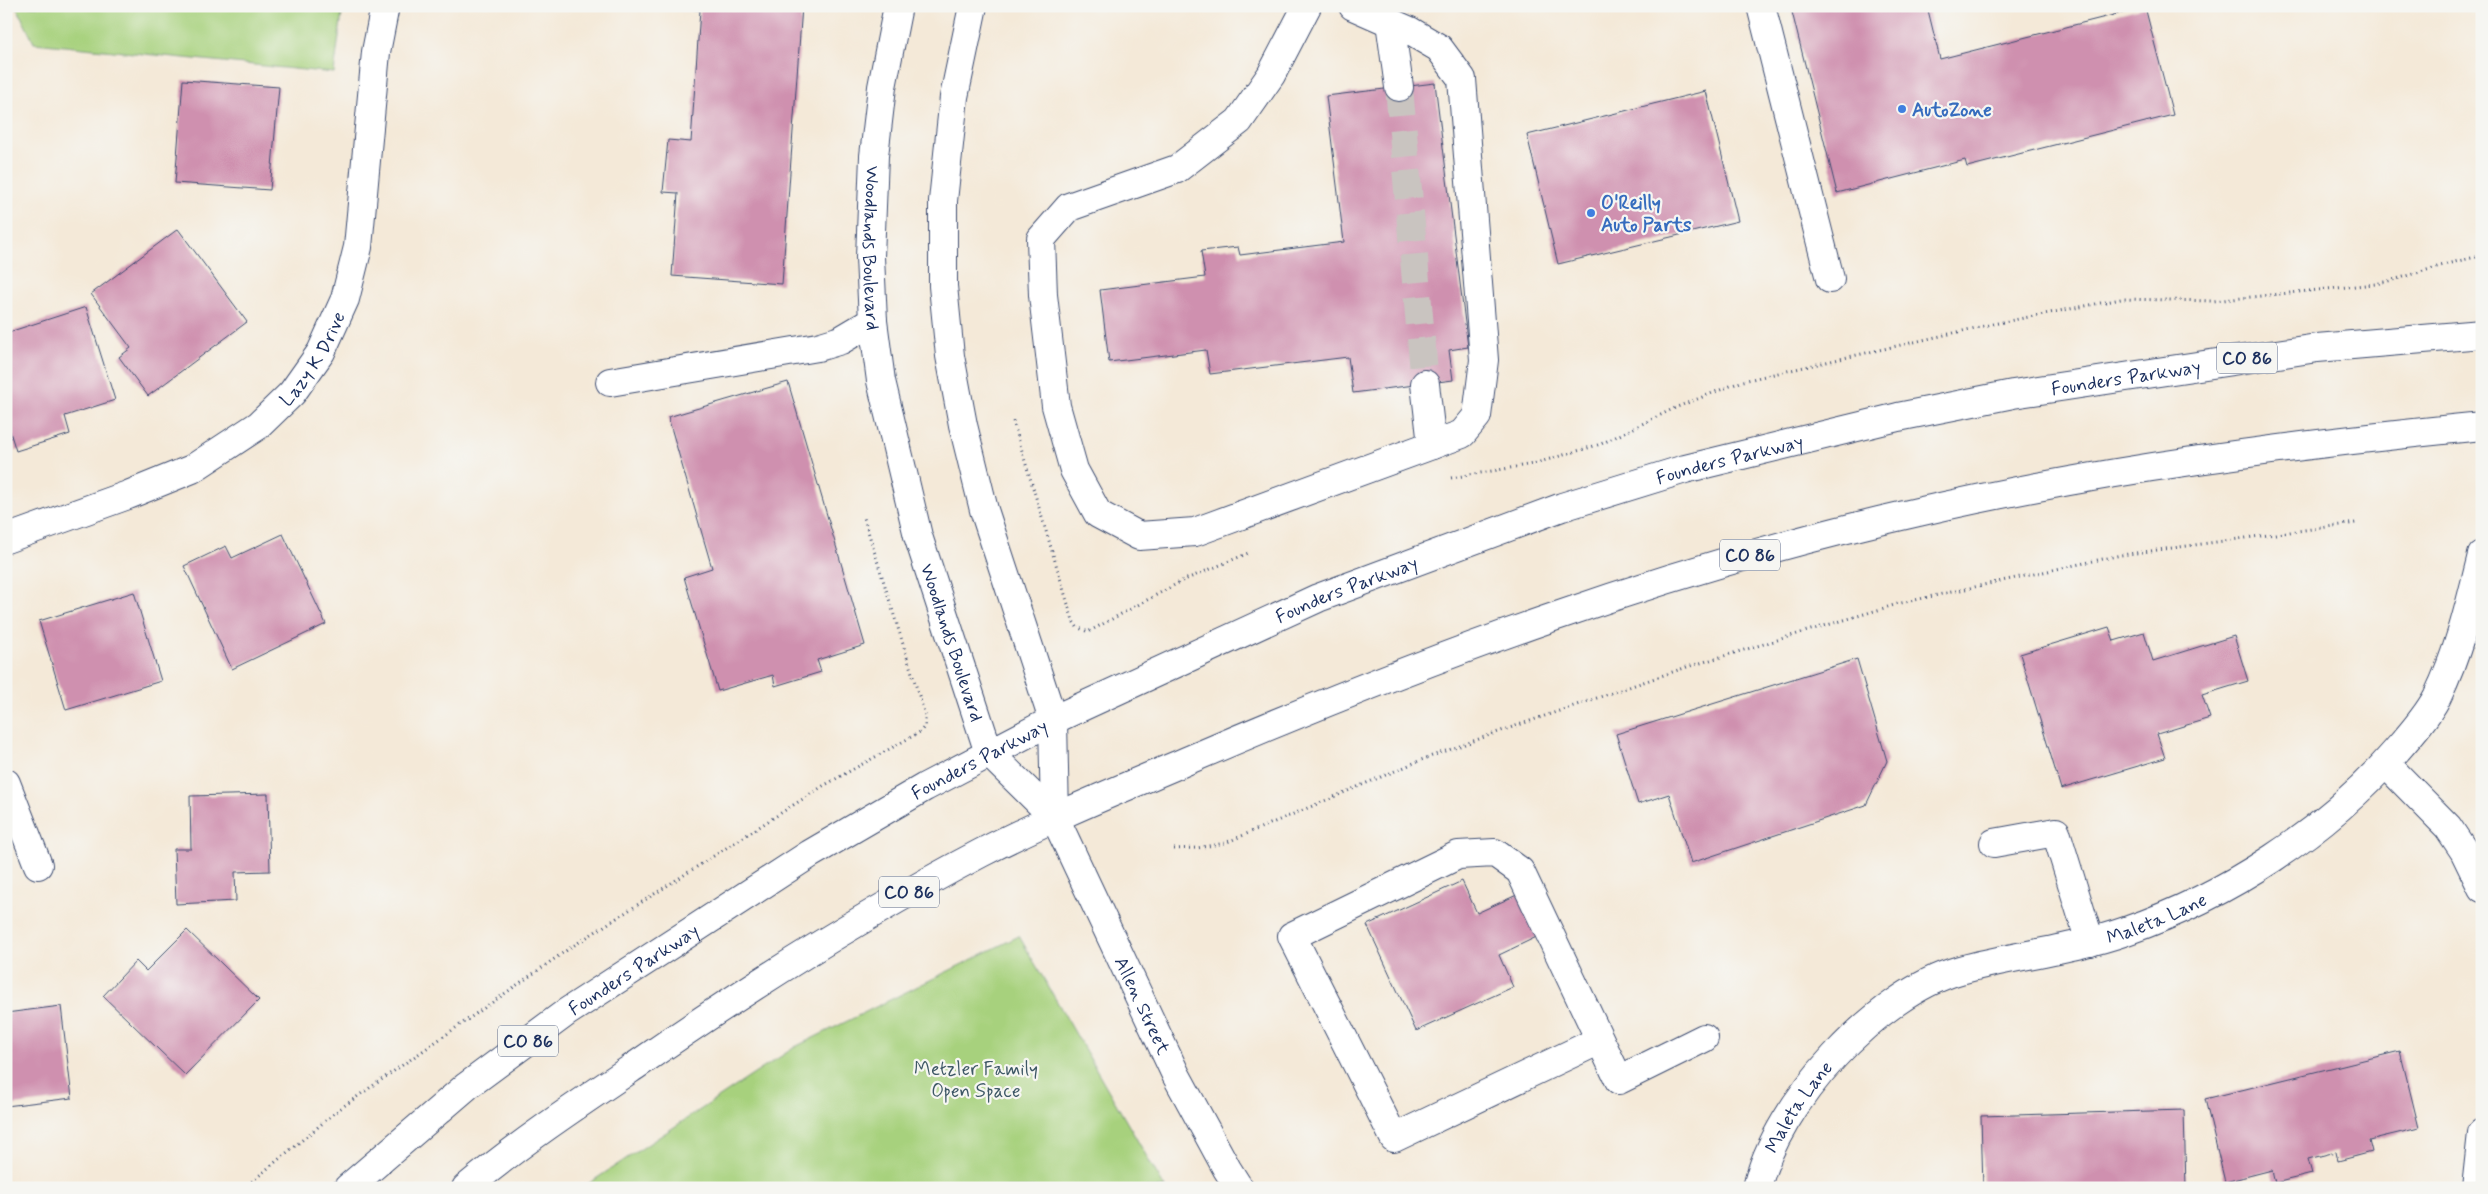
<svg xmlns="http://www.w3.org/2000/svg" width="2488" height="1194" viewBox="0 0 2488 1194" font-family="Mynerve,sans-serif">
  <rect width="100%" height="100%" fill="#f6f6f2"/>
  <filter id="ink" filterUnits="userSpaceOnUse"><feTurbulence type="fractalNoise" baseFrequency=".02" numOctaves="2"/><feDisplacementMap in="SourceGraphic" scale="10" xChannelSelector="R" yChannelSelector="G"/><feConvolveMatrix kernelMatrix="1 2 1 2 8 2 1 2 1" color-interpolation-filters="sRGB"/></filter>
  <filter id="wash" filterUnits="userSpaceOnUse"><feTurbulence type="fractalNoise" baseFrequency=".0096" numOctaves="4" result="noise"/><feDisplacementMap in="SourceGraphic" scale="20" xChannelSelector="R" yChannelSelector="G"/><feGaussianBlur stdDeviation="1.12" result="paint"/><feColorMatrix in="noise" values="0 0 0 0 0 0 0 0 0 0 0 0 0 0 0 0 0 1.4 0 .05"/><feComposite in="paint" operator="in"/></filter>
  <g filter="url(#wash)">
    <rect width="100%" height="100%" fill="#f4e9d8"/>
    <path fill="#a7d17d" stroke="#61806e" d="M16,6H343L334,73L34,43Z
      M1019,936L1165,1188H582L795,1047Z"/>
    <g id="blocks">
      <path fill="#cf90af" d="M686,6H802L782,284L672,276L678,193L663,192L668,140L691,142L700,10L686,9Z
        M1815,6H1927L1940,59L2145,7L2173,115L1967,167L1965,160L1837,193L1792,12Z
        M183,80L279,87L270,190L175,183Z
        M1435,83L1468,347L1449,350L1453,380L1353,393L1348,357L1210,374L1206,350L1109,362L1100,290L1205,277L1201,251L1238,247L1240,255L1344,242L1326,96Z
        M1706,91L1738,221L1558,264L1527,135Z
        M178,229L247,322L148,396L119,357L131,348L91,294Z
        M86,307L115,400L65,416L70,434L16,451L6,419V333Z
        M788,382L865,645L817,660L821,672L775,686L773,675L718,691L684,577L712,568L668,417Z
        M283,534L326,624L232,669L184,566L226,546L232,558Z
        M134,592L161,681L66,710L39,621Z
        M2109,627L2114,641L2144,632L2153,661L2234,636L2248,681L2202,695L2210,718L2157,734L2165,758L2061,789L2020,654Z
        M1857,659L1887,761L1866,805L1691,863L1669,794L1638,804L1616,734Z
        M268,794L270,871L235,872L236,901L176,904L174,849H191L190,796Z
        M1462,881L1477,913L1530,889L1549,931L1499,955L1513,987L1416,1031L1367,925Z
        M187,930L259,1000L185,1075L103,996L136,961L146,971Z
        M61,1006L72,1098L6,1106V1013Z
        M2400,1051L2419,1128L2369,1140L2372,1152L2338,1161L2336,1152L2308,1159L2312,1174L2275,1183L2272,1170L2225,1182L2205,1099Z
        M2184,1110L2186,1188H1983L1981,1116Z"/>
    </g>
  </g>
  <g filter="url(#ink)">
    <use href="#blocks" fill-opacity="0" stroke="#3c4b70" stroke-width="1"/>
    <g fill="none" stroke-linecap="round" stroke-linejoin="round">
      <path stroke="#c9c4c0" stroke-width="28" stroke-dasharray="28 14" stroke-linecap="butt" d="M1399,87L1425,384"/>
      <defs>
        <g id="minor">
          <path id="s1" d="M898,6L882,87L874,156L870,257L873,321L881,381L918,536L989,753L1055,818L1176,1075L1227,1169L1239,1188"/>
          <path d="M973,6L954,97L943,201V286L950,356L963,425L984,510L1053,720L1055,818"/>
          <path d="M1307,6L1271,75L1239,121L1177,169L1069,207L1041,239L1043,295L1056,406L1074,470L1098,514L1139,536L1195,532L1462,434L1477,416L1484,360L1462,79L1439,48L1410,31L1353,6"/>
          <path d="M1761,6L1830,279"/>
          <path d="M1390,22L1399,87"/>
          <path d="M610,382L818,347L841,340L873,321"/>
          <path d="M1425,384L1432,445"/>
          <path id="s2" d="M6,539L128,495L192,469L259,425L292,393L321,352L345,299L358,247L376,52L385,6"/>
          <path d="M2386,764L2448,827L2464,851L2482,888"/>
          <path d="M6,783L38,865"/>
          <path d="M1994,843L2056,832L2090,942"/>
          <path d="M1600,1040L1394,1138L1292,936L1458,855L1495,853L1520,871L1619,1080L1704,1038"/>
          <path id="s3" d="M1757,1188C1776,1104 1877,993 1960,970C2015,955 2072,950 2126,931C2227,896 2326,832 2397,750C2411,734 2427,716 2437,697C2459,652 2470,604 2482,555"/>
          <path d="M2476,1188L2482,1133"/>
        </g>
        <g id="highway">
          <path id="s4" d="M348,1188L467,1086L567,1012L810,854L925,787L1053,720L1318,598L1562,507L1685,469L1898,417L2013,394L2317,348L2482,334"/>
          <path d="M466,1188C520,1143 577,1105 635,1066C746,989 861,916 981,853C1049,818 1121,789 1191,759C1426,658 1668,568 1918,512C2104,469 2292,445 2482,426"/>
        </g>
      </defs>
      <use href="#minor" stroke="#3c4b70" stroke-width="30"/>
      <use href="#highway" stroke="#3c4b70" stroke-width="30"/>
      <path stroke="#3c4b70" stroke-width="3" stroke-dasharray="1 4" stroke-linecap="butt" d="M1013,421L1073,621L1077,627L1088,632L1182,581L1251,552
        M1451,478L1533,464L1601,444L1677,407L1743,381L1993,324L2121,299L2213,301L2375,284C2411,277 2445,262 2482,256
        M1174,849L1197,848L1225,843L1421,760L1501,731L1687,667L1901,603L2121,555L2356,523
        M244,1188L341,1108L570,948L823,786L920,732L925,726V715L863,515"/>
      <use href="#minor" stroke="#fff" stroke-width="28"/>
      <use href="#highway" stroke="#fff" stroke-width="28"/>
    </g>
  </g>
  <g fill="#3f7fe0" stroke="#f6f6f2" stroke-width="2">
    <circle cx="1902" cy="109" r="5"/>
    <circle cx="1591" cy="213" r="5"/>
  </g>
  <g text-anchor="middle" stroke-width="4.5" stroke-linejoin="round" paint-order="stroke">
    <g fill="#f6f6f2" stroke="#5d6b8a" stroke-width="1">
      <rect x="2217" y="342.5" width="60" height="31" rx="4"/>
      <rect x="1720" y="539.5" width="60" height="31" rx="4"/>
      <rect x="879" y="876.5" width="60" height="31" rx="4"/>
      <rect x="498" y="1025.5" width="60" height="31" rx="4"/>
    </g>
    <g font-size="18" font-weight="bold" fill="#1b2f5e">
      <text x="2247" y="364">CO 86</text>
      <text x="1750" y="561">CO 86</text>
      <text x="909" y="898">CO 86</text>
      <text x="528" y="1047">CO 86</text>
    </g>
    <g font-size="19" font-weight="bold" fill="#366cbe" stroke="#f6f6f2" text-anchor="start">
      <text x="1912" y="116">AutoZone</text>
      <text x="1601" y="209">O'Reilly<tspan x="1601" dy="22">Auto Parts</tspan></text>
    </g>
    <g font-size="19" fill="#1b2f5e" stroke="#f6f6f2">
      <text dy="7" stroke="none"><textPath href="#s1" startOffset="244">Woodlands Boulevard</textPath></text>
      <text dy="7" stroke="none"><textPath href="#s2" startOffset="365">Lazy K Drive</textPath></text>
      <text dy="7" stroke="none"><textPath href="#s4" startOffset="1980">Founders Parkway</textPath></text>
      <text dy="7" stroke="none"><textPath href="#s4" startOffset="1575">Founders Parkway</textPath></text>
      <text dy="7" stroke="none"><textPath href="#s4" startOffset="1170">Founders Parkway</textPath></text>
      <text dy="7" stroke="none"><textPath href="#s1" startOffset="649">Woodlands Boulevard</textPath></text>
      <text dy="7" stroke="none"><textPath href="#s4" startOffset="765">Founders Parkway</textPath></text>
      <text dy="7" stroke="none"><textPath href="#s3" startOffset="512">Maleta Lane</textPath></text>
      <text dy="7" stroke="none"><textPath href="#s4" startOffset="360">Founders Parkway</textPath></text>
      <text dy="7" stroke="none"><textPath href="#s1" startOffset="1065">Allen Street</textPath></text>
      <text dy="7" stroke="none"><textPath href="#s3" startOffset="92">Maleta Lane</textPath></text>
    </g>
    <g font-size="19" fill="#3e5866" stroke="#f6f6f2">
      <text x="976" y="1075">Metzler Family<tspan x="976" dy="22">Open Space</tspan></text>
    </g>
  </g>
  <rect width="2488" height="1194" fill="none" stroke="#f6f6f2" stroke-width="25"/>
</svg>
